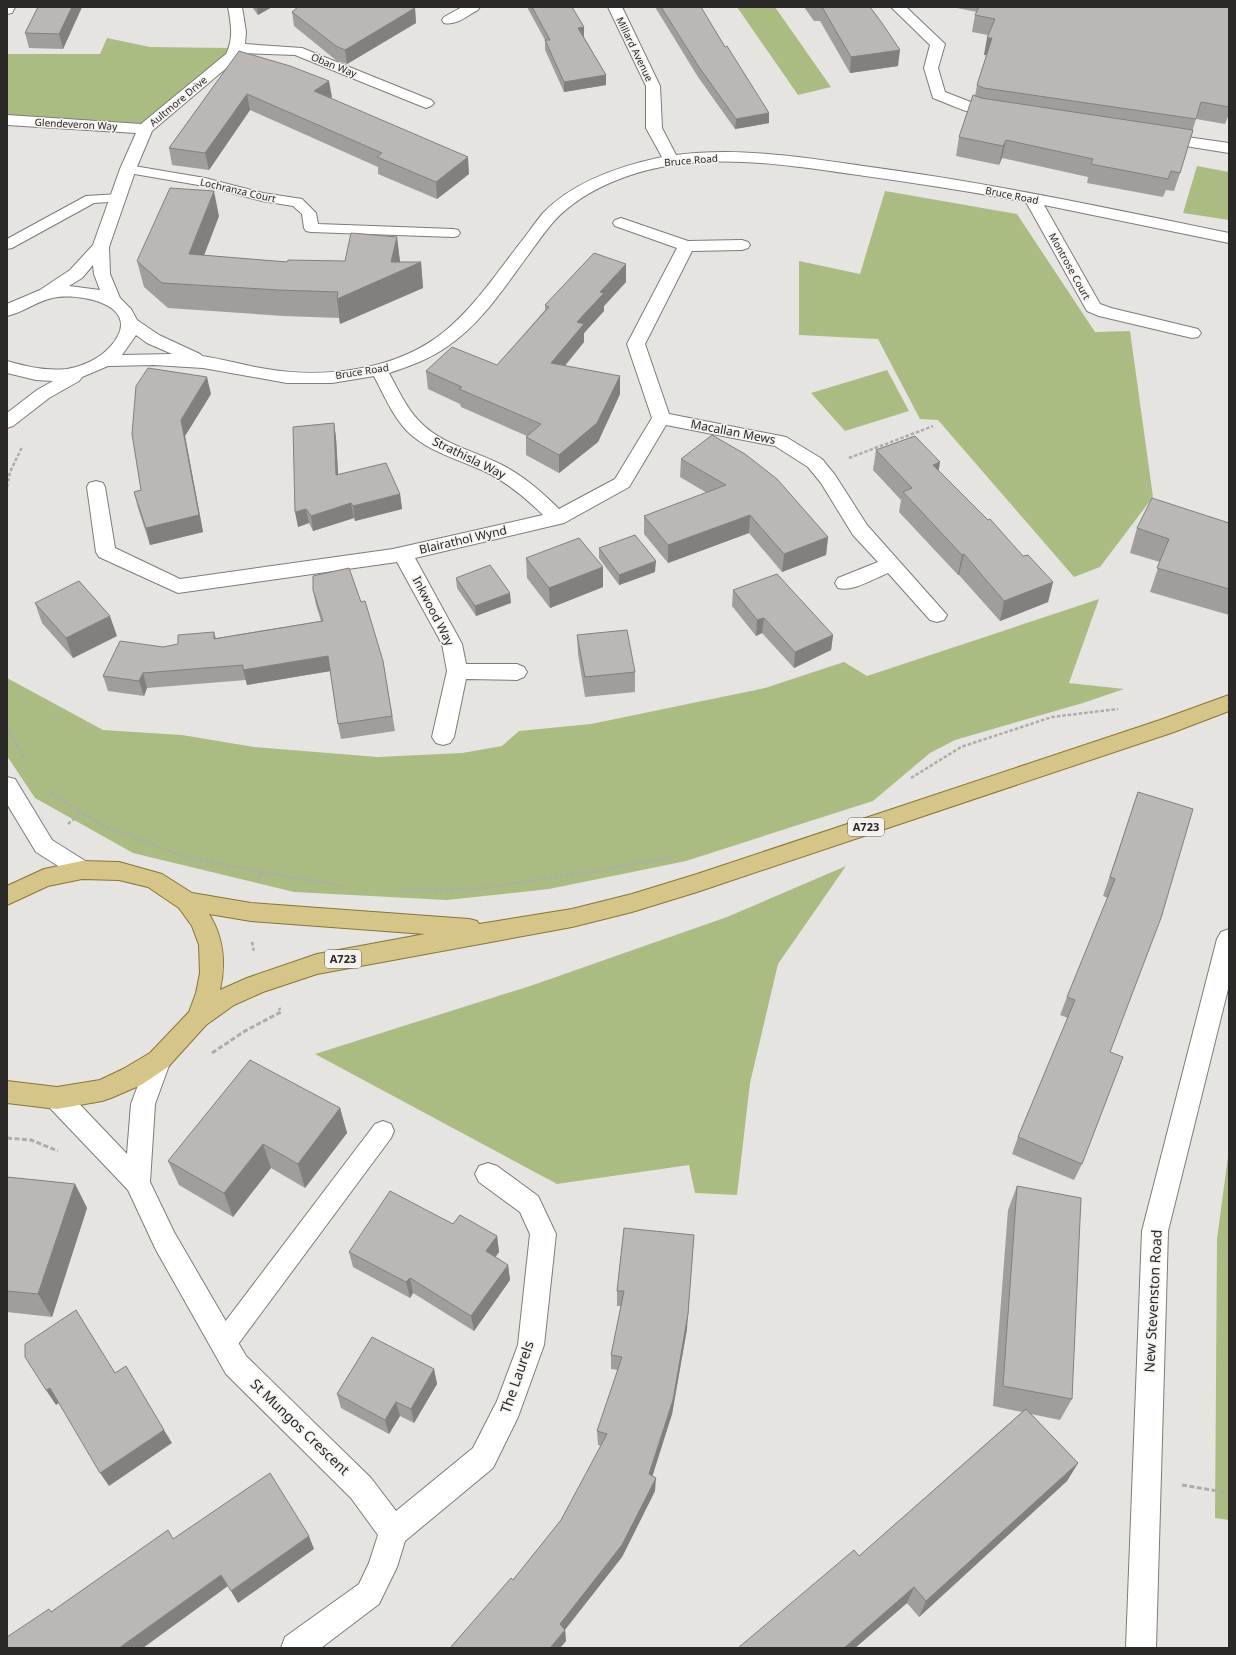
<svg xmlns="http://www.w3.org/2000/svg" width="1236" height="1655" viewBox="0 0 1236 1655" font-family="'Noto Sans',sans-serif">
  <rect width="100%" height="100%" fill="#e6e4e1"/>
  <path fill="#abbc83" d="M737,7H775L831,87L798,95Z
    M107,38L150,47L230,48L227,55L144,126L7,118V54H100Z
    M1197,166L1229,172V220L1183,213Z
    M885,191L1017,214L1095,332L1130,331L1153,497L1100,567L1074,577L938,420L920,419L878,339L799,335V261L860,274Z
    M887,370L909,411L845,431L811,393Z
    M1099,599L1069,683L1124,689L1083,703L955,740L930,753L873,801L686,861L549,889L447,900L294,892L133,853L35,798L7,756V678L103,730L182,735L254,747L378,757L462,753L502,746L519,731L591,724L765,688L844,662L867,676Z
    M846,866L778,964L750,1083L737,1195L695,1193L689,1165L557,1184L315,1054L533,985L727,917Z
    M1229,1149V1520L1215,1518L1217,1239Z"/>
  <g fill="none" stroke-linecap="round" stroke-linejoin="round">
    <defs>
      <path id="service" d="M128,165L205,178L263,193L302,199L316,213L318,224L453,229L458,230L460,233L458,236L453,237L311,232L306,231L304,228L302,214L293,206L262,201L204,186L123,172L121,169L123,166Z
        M119,194L124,195L126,198L124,201L94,203L12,248L7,249V239L86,196Z
        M383,1121L391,1124L394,1131L391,1138L233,1351L224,1355L215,1351L212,1343L215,1335L375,1124Z"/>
      <path id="minor" d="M7,7H15L12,13L7,14Z
        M228,7H242L246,32L245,44L302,48L431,100L434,103L431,106L426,108L421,106L295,55L241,53L237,59L152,131L136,169L109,247L110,274L120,298L131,309L137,320L159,335L200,354L202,356C224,359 245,366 267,369C296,374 328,374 357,369C442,354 469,310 517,247C526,236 534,224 543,213C574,181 620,166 662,157L646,128V86L608,7H622L660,86L662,128L676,155C739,147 801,157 863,166C986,182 1107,208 1229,233V243L1044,205L1100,304L1111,308L1198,329L1201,333L1198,337L1192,338L1099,316L1087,311L1026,202C968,191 909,182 851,174C771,163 689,149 612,182C591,191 571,203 555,220C546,230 537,243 529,254C505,286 482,323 448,346C430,359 410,366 389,373C398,389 406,408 420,422C442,445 476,451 504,466C525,477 542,492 559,509L615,479L652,418L627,344L677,248L615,226L613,223L615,220L621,218L688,241L742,240L748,242L750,245L748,248L742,250L692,251L645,344L669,414L786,437L822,459L835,475L867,525L947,615L944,620L937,622L930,620L888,573C873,579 853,592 838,588L835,583L838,578L878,562L853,535L821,483L808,467L775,446L666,425L629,487L564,523L415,558L462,644L466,664H517L524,667L527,672L524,677L517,680L466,679L454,737L450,743L443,745L436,743L432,737L447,671L442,644L397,562L178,593L99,557L96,552L87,487L89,483L96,481L103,483L105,487L115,548L180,579L393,549L543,515C527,499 510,485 490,474C462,460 429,453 407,431C392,415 384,395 374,376L332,383H287L203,368L154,365L108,366L82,377L79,381L49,398L13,426L7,428V413L37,390L53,381L36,380L7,373V361C28,367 45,371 67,369C83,366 99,359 110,347C145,308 88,294 58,297C39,299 25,312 7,316V304L40,290L70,270L93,245L120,169L136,133L7,125V115L141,124L226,54C234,38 231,24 228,7ZM93,265L94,274L100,290L69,286L82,278ZM136,335L147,343L172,354L122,355Z
        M462,7H480L478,10C468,15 456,26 444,23L442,20L444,17Z
        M891,7H906L945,44L938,68L945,92L981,106L1003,110L1006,113L1003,116C983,121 952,105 933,98L924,68L930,45Z
        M1159,133L1229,143V153L1154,141L1151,138L1154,135Z
        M7,777L15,779L52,840L90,864L93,870L90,876L82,879L74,876L36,852L7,804Z
        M1229,929V985L1168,1231L1156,1648H1126L1142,1231L1217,939L1221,932Z
        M159,1049L168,1053L171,1060L155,1104L150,1182L174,1232L246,1356L371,1478L396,1511L473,1448L497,1401L518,1345L530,1234L520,1212L479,1182L475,1174L479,1166L488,1163L497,1166L538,1196L556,1234L544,1345L518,1417L493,1468L405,1541L397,1567L379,1604L321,1648H281L285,1637L359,1584L369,1563L378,1535L351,1498L226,1374L156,1250L128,1190L48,1106L45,1098L48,1090L57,1087L66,1090L127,1154L131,1104L150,1053Z"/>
      <path id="primary" d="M1229,695V711L1174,732L697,892L632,912L572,927L317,974L263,992L234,1005L206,1025L168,1067L141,1085L111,1098L102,1101L57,1109L7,1103V1081L57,1087L100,1080L123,1069L150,1053L189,1012L196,993L200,973L199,945L192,926L179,908L148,887L119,880L82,879L48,886L7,905V886L44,869L82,861L119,862L162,874L192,893L251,903L469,919L477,921L479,924L572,909L632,894L697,874L1160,720ZM209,914L251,921L425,934L317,954L247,978L220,990C226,963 224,938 209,914Z"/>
    </defs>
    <use href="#service" stroke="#7e7c7a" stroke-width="2"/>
    <use href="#minor" stroke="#7e7c7a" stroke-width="2"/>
    <use href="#primary" stroke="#887534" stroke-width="2"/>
    <path stroke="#adaca9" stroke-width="2.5" stroke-dasharray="3.5 2" stroke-linecap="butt" d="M849,458L933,426
      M7,487L10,472L22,447
      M7,725L24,759
      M911,778L961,747L1052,717L1118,709
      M50,793L105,827L137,839L191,858L261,872
      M68,824L81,813
      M258,882L261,872L344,886
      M401,890L478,889L601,870L672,857
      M252,942L254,952"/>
    <path stroke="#adaca9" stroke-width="3" stroke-dasharray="5 2.5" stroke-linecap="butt" d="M212,1053L245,1031L281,1012L279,1008
      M7,1138L31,1140L58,1151
      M1182,1485L1229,1493"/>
    <use href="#service" fill="#fff" fill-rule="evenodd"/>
    <use href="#minor" fill="#fff" fill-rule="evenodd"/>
    <use href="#primary" fill="#d6c589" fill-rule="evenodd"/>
  </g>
  <path fill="#a09d9c" d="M38,7H82L63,49L29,48L25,33Z
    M252,7H272L258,15Z
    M527,7H572L584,37L606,75V85L564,92L545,50V40Z
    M655,7H701L725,47L769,123L735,129L698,77Z
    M804,7H870L898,66L850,73L820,21H814Z
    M952,7H1229V113L1225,124L1196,119L1174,191L1166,190L1163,197L1087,183L1088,177L1002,158L999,165L956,156L959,137L975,96L977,85L987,55H984L988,35L972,32L975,15L977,12Z
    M415,8L416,23L347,64L337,61L294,26L292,12Z
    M239,51L332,97L330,98L469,174L437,199L378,174V167L250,110L209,170L172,165L169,148Z
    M219,216L204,255L287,262L345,261L397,237L400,262H421L423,288L340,324L339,318L284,316L168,308L144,287L137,261Z
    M626,282L604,306V311L584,333V342L565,366L620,394L598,442L559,473L526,455V437L527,436L461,407L460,404L428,389L426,371L497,365L545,310V305Z
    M211,394L185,436L203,532L150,545L138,508L134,492L141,490Z
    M334,423L336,438L338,475L400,494L402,509L355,521L354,518L313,531L309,523L298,527Z
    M876,450L939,471L1023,556L1053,582L1048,602L1000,621L959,575H958L899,512L901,500L873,470Z
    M681,459L828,537L826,555L782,572L749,533L668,563L644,534V516L707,493L680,477Z
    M1229,523V615L1150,592L1160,562L1130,553L1137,528Z
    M599,548L655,572L619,585L599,558Z
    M526,558L603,567V587L550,608L527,578Z
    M456,578L511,603L476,616L457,588Z
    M313,590L383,661L395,731L341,739L338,724L330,671L247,685L246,680L147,688L144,696L108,691L103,676L163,647L178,644L214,632L216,638L321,621L316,605Z
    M733,590L833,635L831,650L794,668L762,633L756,636L732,606Z
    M35,603L117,636L73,658L42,623Z
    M577,635L635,672V692L585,697L578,654Z
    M1138,792L1110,1052L1082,1164L1074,1180L1012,1154L1018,1137L1068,1018L1060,1015L1067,997L1108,898L1103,896Z
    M340,1108L347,1133L305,1188L271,1168L233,1217L179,1185L168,1161Z
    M7,1177L75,1184L87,1208L52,1317L7,1312Z
    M1017,1186L1072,1399L1060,1420L1031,1414L1078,1463L1067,1481L919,1617L907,1603L855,1648H738L859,1556L1022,1412L993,1406L1008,1210Z
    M453,1224L497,1236L499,1252L495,1257L508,1265L510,1280L474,1331L413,1293L410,1298L353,1267L349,1252Z
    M624,1228L687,1329L672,1414L652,1476L655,1491L622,1557L565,1629L566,1641L560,1648H450L513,1580L561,1520L601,1446L598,1445L597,1431L618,1370L611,1369V1355L621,1306H617V1291Z
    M434,1369L437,1384L414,1423L400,1416L389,1434L341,1408L337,1394Z"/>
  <path fill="#82807f" d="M72,7H82L63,49L59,34Z
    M257,7H272L258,15Z
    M415,8L416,23L347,64L345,50Z
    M584,27V37L578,28Z
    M987,38H992L989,55H984Z
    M900,50L898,66L850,73L851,57Z
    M606,75V85L564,92V82Z
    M329,81L332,97L317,108L314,91Z
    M247,94L250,110L209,170L205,153Z
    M1229,111V113L1225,124Z
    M769,113V123L735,129L736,119Z
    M1193,130L1187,148L1174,191L1180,173Z
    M1006,140L1002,158L999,165L1003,146Z
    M468,157L469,174L437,199L436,182Z
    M214,191L219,216L195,279L189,254Z
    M397,237L400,262H421L423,288L340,324L337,299L391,262Z
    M626,264V282L604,306V311L584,333V342L552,381L551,363L577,322L600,292Z
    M620,376V394L598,442L559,473V455Z
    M207,377L211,394L185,436L203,532L150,545L146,528L181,420Z
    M334,423L336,438L339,490L336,475Z
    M940,462L937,482L933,465Z
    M400,494L402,509L355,521L353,506Z
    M351,503L354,518L313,531L311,516Z
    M306,509L309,523L298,527L295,512Z
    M750,515L749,533L668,563V545Z
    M828,537L826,555L782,572L784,554Z
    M964,554L959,575H958L962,555Z
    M656,561L655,572L619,585V575Z
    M603,567V587L550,608L549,588Z
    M1053,582L1048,602L1000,621L1004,601Z
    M510,593L511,603L476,616L475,606Z
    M110,616L117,636L73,658L66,638Z
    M764,618L762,633L756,636L757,620Z
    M833,635L831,650L794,668L795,652Z
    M328,656L331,671L247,685L243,670Z
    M143,673L147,688L144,696L139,681Z
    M340,1108L347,1133L305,1188L298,1164Z
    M263,1144L271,1168L233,1217L224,1193Z
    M75,1184L87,1208L52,1317L38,1294Z
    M694,1235L687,1329L672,1414L649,1487V1474Z
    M497,1236L499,1252L488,1267L486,1251Z
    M508,1265L510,1280L474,1331L471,1316Z
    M410,1278L413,1293L410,1298L406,1282Z
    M434,1369L437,1384L414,1423L411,1409Z
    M50,1388L60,1402L56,1405L46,1390Z
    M396,1402L400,1416L389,1434L385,1420Z
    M164,1430L172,1443L109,1486L100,1473Z
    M1078,1463L1067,1481L919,1617L926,1601Z
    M656,1478L655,1491L622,1557L561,1635L560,1624Z
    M309,1536L314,1549L238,1603L231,1591Z
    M221,1575L228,1586L143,1648H119Z
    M914,1587L907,1603L855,1648H844Z
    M565,1630L566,1641L560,1648H550Z"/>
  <path fill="#bab7b5" stroke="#82807f" d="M38,7H72L59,34L25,33Z
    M298,7H413L415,8L345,50L336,46L292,12Z
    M532,7H572L584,27L578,28L606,75L564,82L545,40H550Z
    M661,7H701L725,47L727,46L769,113L736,119L699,67Z
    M822,7H870L882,23L900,50L851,57Z
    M979,7H1229V107L1201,102L1196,119L984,88L977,85L992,38H987L995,19L975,15Z
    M239,51L290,66L329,81L314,91L468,157L436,182L377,157L382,153L247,94L205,153L169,148Z
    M973,95L981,98L1193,130L1180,173L1171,171L1168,179L1091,164L1093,159L1006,140L1003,146L959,137Z
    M170,188L214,191L189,254L287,262L288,260L345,261L351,233L397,237L391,262H421L337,299L338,292L279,290L162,283L137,261Z
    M594,253L626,264L600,292L604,293L577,322L584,324L551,363L620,376L597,423L559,455L526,437L541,424L459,389L462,387L426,371L452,347L497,365L549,307L545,305Z
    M148,368L207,377L181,420L199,515L146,528L134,492L141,490L132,434L136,386Z
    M334,423L336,475L386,463L400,494L353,506L351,503L311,516L306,509L295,512L293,427Z
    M712,435L745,454L777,479L828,537L784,554L750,515L668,545L644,516L726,485L681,459Z
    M915,436L940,462L933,465L988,520L990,519L1023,556L1028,555L1053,582L1004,601L964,554L962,555L903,492L912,488L876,450Z
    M1152,498L1229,523V589L1157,568L1169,539L1137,528Z
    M635,535L656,561L619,575L599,548Z
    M579,538L603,567L549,588L526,558Z
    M490,565L510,593L475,606L456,578Z
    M349,568L361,602L365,601L383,661L392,716L338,724L328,656L243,670V665L143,673L139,681L103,676L120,641L163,647L178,644V635L214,632V639L323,621L313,590V576Z
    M777,574L833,635L795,652L764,618L757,620L733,590Z
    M79,581L110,616L66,638L35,603Z
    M627,630L635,672L585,677L577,635Z
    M1138,792L1193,809L1161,918L1110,1052L1123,1057L1082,1164L1018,1137L1075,1000L1067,997L1115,879L1110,877Z
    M250,1060L340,1108L298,1164L263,1144L224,1193L168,1161Z
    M7,1177L75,1184L38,1294L7,1291Z
    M1017,1186L1081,1198L1072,1399L1003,1386Z
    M390,1191L453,1224L460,1215L497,1236L486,1251L508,1265L471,1316L410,1278L406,1282L349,1252Z
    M624,1228L694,1235L688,1314L673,1400L649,1474L656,1478L622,1545L560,1624L565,1630L550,1648H450L511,1578L513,1580L561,1520L607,1434L597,1431L622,1357L611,1355L624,1291H617Z
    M76,1310L115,1373L126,1366L164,1430L100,1473L50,1388L46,1390L25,1357V1344Z
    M372,1337L434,1369L411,1409L396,1402L385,1420L337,1394Z
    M1026,1409L1078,1463L926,1601L914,1587L844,1648H738L854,1550L859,1556Z
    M270,1473L309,1536L231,1591L221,1575L119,1648H7V1637L49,1609L51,1612L168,1530L173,1539Z"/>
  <g text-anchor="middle" stroke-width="3" stroke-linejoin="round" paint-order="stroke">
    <g font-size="10" fill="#2a2928" stroke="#f4f1ee">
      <text transform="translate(635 49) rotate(64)" y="4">Millard Avenue</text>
      <text transform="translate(334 65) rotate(22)" y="4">Oban Way</text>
      <text transform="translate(178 101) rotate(-40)" y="4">Aultmore Drive</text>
      <text transform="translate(76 124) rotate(3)" y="4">Glendeveron Way</text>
      <text transform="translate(691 160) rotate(-5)" y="4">Bruce Road</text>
      <text transform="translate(238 190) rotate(13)" y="4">Lochranza Court</text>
      <text transform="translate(1012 195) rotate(11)" y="4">Bruce Road</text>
      <text transform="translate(1070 266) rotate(61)" y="4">Montrose Court</text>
      <text transform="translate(362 371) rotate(-9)" y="4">Bruce Road</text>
    </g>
    <g fill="#f4f1ee" stroke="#676563" stroke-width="1">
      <rect x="848" y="818" width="36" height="18" rx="3"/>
      <rect x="325" y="950" width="36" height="18" rx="3"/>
    </g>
    <g font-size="11" font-weight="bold" fill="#2a2928">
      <text x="866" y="831">A723</text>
      <text x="343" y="963">A723</text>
    </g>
    <g font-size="12" fill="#2a2928" stroke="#f4f1ee">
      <text transform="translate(733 432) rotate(11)" y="4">Macallan Mews</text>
      <text transform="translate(469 458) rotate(26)" y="4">Strathisla Way</text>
      <text transform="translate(463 540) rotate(-13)" y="4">Blairathol Wynd</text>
      <text transform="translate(433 611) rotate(63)" y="4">Inkwood Way</text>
    </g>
    <g font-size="14" fill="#2a2928" stroke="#f4f1ee">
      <text transform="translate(1153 1301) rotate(-87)" y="5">New Stevenston Road</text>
      <text transform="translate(517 1377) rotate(-71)" y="5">The Laurels</text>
      <text transform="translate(300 1427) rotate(44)" y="5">St Mungos Crescent</text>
    </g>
  </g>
  <rect width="1236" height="1655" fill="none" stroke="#2a2928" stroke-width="16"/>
</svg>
